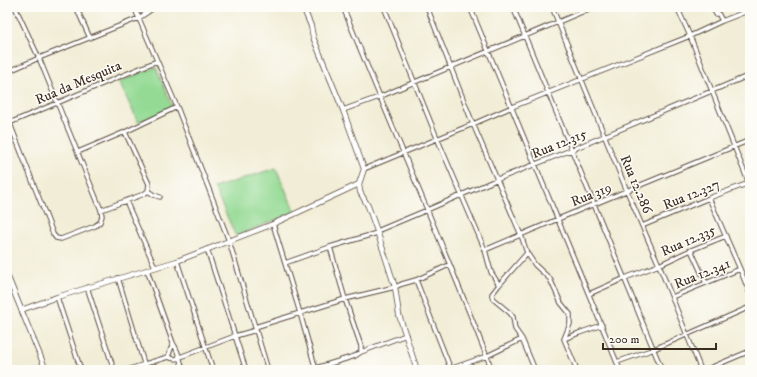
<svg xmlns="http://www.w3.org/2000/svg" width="757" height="377" viewBox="0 0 757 377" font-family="'IM FELL DW Pica',serif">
  <rect width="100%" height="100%" fill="#fdfcf7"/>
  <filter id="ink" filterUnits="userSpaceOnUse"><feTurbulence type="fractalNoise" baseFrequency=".025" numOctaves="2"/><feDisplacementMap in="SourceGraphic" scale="8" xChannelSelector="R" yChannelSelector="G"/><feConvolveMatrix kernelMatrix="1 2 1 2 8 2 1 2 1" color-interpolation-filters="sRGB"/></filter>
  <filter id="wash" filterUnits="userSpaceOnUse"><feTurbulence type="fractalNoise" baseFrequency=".012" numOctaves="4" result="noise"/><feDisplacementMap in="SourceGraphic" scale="16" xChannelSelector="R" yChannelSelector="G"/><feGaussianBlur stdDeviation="0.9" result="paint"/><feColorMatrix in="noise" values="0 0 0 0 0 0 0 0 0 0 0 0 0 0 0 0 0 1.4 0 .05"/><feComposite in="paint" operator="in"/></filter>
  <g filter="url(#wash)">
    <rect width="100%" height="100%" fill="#f1edd6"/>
    <path fill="#94da94" stroke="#688259" d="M156,67L173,108L138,122L119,82Z
      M276,168L295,212L236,236L214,188Z"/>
  </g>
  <g filter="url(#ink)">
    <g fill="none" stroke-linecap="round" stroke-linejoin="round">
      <defs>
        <path id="minor" d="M76,7L90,38
          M134,7L177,107L229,241L268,370
          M343,7C392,128 445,248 492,370
          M384,7L437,138L485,250L491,272L499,285L492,294V296L493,299L510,313L513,317L515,329L522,339L535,370
          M427,7L473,124L521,235L527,253L535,265L550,279L561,303L570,314V324L564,339L577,370
          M470,7L620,370
          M513,7L662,370
          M552,7L627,191L659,265L701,370
          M677,7L690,36L750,186
          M713,9L716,14L718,13L722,21
          M7,72L39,58L139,18L155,7
          M343,110L379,97L594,7
          M7,116L53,234L56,238L61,239L95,226L100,222L102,216L101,210L39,58L15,7
          M7,124L157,61
          M78,152L125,132L177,107
          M364,169L473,124L512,107L635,58L690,36L722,21L750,10
          M148,191L154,195L160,197
          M709,198L740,269L750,294
          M126,201L155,267
          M101,210L144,194L148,191L149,184L125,132
          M273,224L300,313L316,370
          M642,226L709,198L749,183
          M377,231L427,210L498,179L571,150L750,75
          M330,247L345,299L361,346V352
          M207,249L246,370
          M485,250L558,219L750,140
          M691,250L706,283
          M177,261L213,370
          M285,263L330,247L377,233
          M147,270L173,343C179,352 180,360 183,370
          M118,278L146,370
          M416,280L451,370
          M499,285L527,253
          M87,287L114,370
          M589,294L625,278L659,265L691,250L726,236
          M57,297L81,370
          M672,297L740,269
          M255,327L345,299L395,287L402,284L416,280L449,265
          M564,339L579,333L602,325
          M168,357C173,359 176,360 180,357L235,336L256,330
          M617,362L654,349L750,307
          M316,368L355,356L361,352L406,335
          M127,370L145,364L168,357L173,343
          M447,370L487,356L522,339
          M705,370L750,351"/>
        <path id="tertiary" d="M303,7L311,26L313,37L343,110L364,169L359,184L360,192L368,206L377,231L395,287L399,315L417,370
          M7,275L46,370
          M21,310L57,297L177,261L273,224L359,184"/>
      </defs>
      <use href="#minor" stroke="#56473a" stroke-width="5.5"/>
      <use href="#tertiary" stroke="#56473a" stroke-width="6"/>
      <use href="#minor" stroke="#fff" stroke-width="3.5"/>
      <use href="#tertiary" stroke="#fff" stroke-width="4.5"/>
    </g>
  </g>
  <g text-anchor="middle" stroke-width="3" stroke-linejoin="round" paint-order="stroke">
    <g font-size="14" fill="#3b2a1e" stroke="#fdfcf7">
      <text transform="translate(78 82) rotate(-23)" y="5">Rua da Mesquita</text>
      <text transform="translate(559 143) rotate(-22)" y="5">Rua 12.315</text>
      <text transform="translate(637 184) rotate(67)" y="5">Rua 12.286</text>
      <text transform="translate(591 194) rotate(-22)" y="5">Rua 319</text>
      <text transform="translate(691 194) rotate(-22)" y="5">Rua 12.327</text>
      <text transform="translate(688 240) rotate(-24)" y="5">Rua 12.335</text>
      <text transform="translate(702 273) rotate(-22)" y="5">Rua 12.341</text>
    </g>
  </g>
  <rect width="757" height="377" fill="none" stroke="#fdfcf7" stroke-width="24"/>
  <path d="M603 343v6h113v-6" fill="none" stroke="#3b2a1e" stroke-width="2"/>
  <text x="609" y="343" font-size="12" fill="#3b2a1e" stroke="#fdfcf7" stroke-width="3" paint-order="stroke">200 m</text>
</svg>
